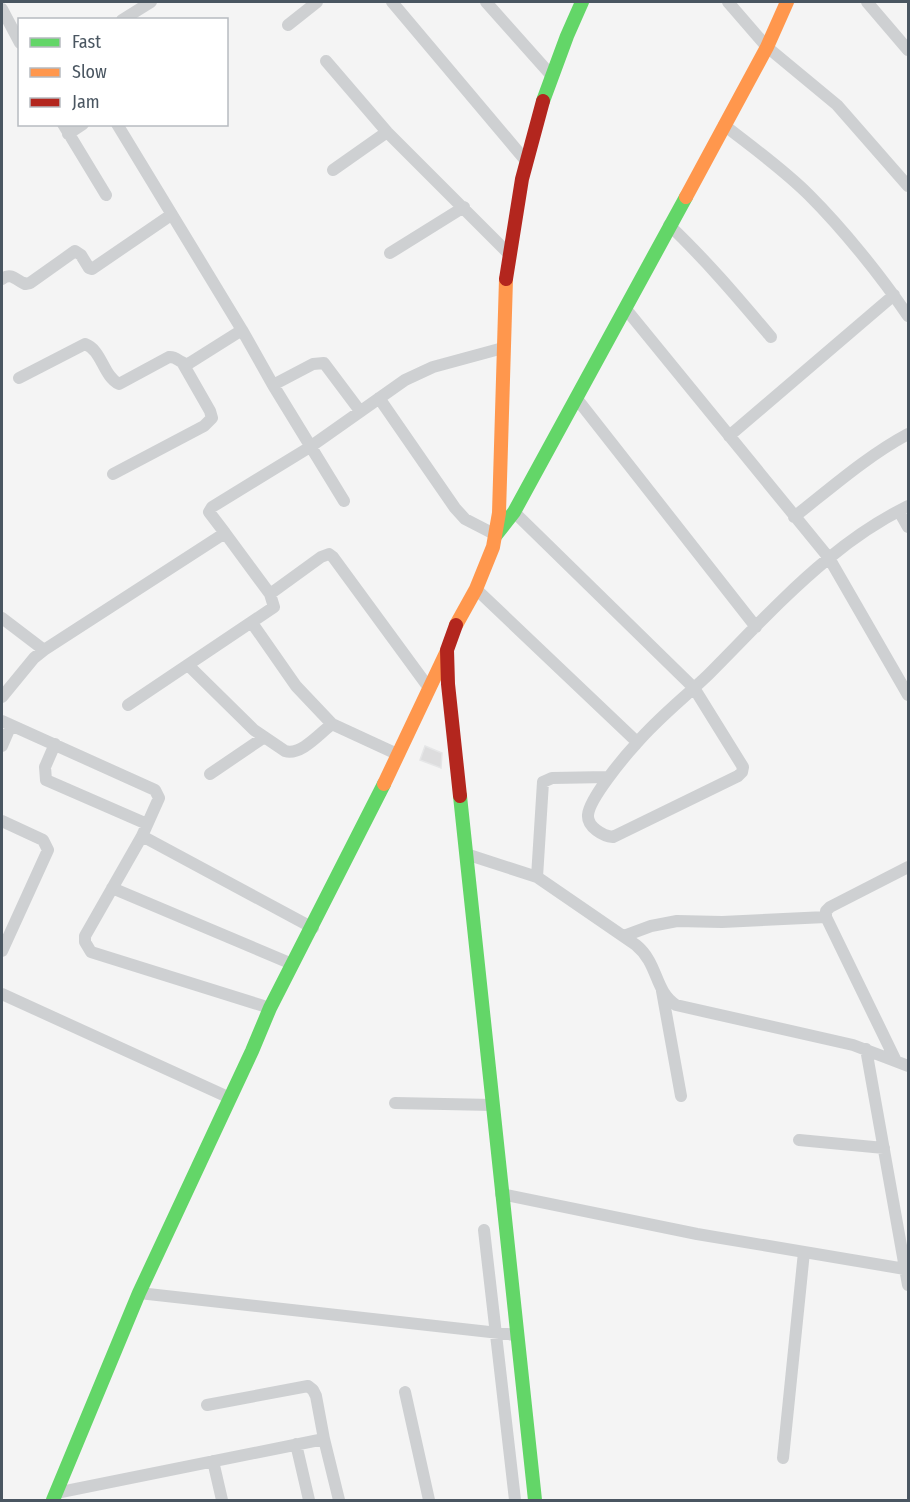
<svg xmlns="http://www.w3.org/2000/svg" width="910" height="1502" viewBox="0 0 910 1502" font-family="'Fira Sans Condensed',sans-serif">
  <rect width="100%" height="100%" fill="#f4f4f4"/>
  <path fill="#ddddde" stroke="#e5e6e7" stroke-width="1.5" d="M425,746L442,753L441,768L420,760Z"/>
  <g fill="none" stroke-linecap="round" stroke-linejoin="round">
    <path stroke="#ced0d2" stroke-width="12" d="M392,2L526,161
      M486,2L551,75
      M728,2L767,47L837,105L908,186
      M867,2L908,50
      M2,9L20,43
      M122,20L151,2
      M288,25L317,2
      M326,61L387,132L508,253
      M63,124L106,195
      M117,124L242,330L273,385L313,364L324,363L360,411
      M724,125C752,147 783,169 809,195C843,229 881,276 908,316
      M68,134L83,124
      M333,170L387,132
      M669,225C706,260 738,298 771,337
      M390,253L464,207
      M2,279C11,272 16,280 25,284L30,283L75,251L81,255L89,268L92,269L171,215
      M625,308L829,558L908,695
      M19,378L85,344C102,350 103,376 119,384L169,357C177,356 180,364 188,364L242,330
      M273,385L344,501
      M379,398L455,508L465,519L496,535
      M577,399L756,627
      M729,436L894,295
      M113,474L204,426L212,418L210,411L182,362
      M899,511L908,527
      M514,512L694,688L743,767L742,772L738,776L613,837C603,836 587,827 588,815C589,799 624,757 636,744C657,719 684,698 708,675C747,636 786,593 829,558C853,538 880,520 908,506
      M794,517C831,488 867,456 908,434
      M476,589L637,742
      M270,594L321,557L329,554L333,557L429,688
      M2,618L44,650
      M252,623L296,686L332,724
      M189,666L254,730L285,751C301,756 320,733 332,724L397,754
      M2,697L34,658L44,650L225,533L209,512L212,507L310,447L405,380L433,367L503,348
      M128,705L274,607L270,594L225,533
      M2,721L155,790L159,798L142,836L85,936V942L91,952L270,1008
      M55,744L45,767L46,780L147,824
      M2,746L11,725
      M210,774L263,738
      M2,821L43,840L48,850L2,951
      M142,836L313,928
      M466,854L537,877L636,945C659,964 654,991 676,1005L853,1045L908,1066
      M537,877L543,782L552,778L608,777
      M112,888L292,964
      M624,936L651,926L677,921L722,922L826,917
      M662,991L681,1096
      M2,994L230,1098
      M866,1049L908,1285
      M896,1061L826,917V911L830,907L908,867
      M395,1103L493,1105
      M799,1140L884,1148
      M501,1194L697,1234L905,1269
      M484,1230L515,1500
      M139,1293L516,1335
      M405,1392L429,1500
      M324,1439L339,1500
      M296,1444L309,1500
      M783,1458L804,1252
      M213,1461L222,1500
      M56,1493L324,1439L316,1396L313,1390L308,1386L207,1405"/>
    <path stroke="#63d668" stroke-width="14" d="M543,101L567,36L582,2
      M496,535L514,512L686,197
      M460,796L535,1500
      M53,1500L139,1293L252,1051L270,1008L384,784"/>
    <path stroke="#ff974d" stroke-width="14" d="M686,197L767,47L787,2
      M456,625L476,589L493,547L499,513L506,279
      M384,784L447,651"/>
    <path stroke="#b3261e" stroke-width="14" d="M506,279L522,179L543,101
      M456,625L447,650L448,684L460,796"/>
  </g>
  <rect width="910" height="1502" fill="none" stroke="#4a5661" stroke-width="6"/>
  <rect x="18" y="18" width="210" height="108" fill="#ffffff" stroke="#b7bbc0" stroke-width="1.5"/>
  <rect x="30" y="38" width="30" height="9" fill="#63d668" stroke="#b7bbc0" stroke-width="1.5"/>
  <text x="72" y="48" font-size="18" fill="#4a5661">Fast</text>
  <rect x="30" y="68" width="30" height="9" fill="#ff974d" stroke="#b7bbc0" stroke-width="1.5"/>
  <text x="72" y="78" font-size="18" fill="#4a5661">Slow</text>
  <rect x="30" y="98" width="30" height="9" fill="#b3261e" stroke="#b7bbc0" stroke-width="1.5"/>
  <text x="72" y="108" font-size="18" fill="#4a5661">Jam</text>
</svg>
